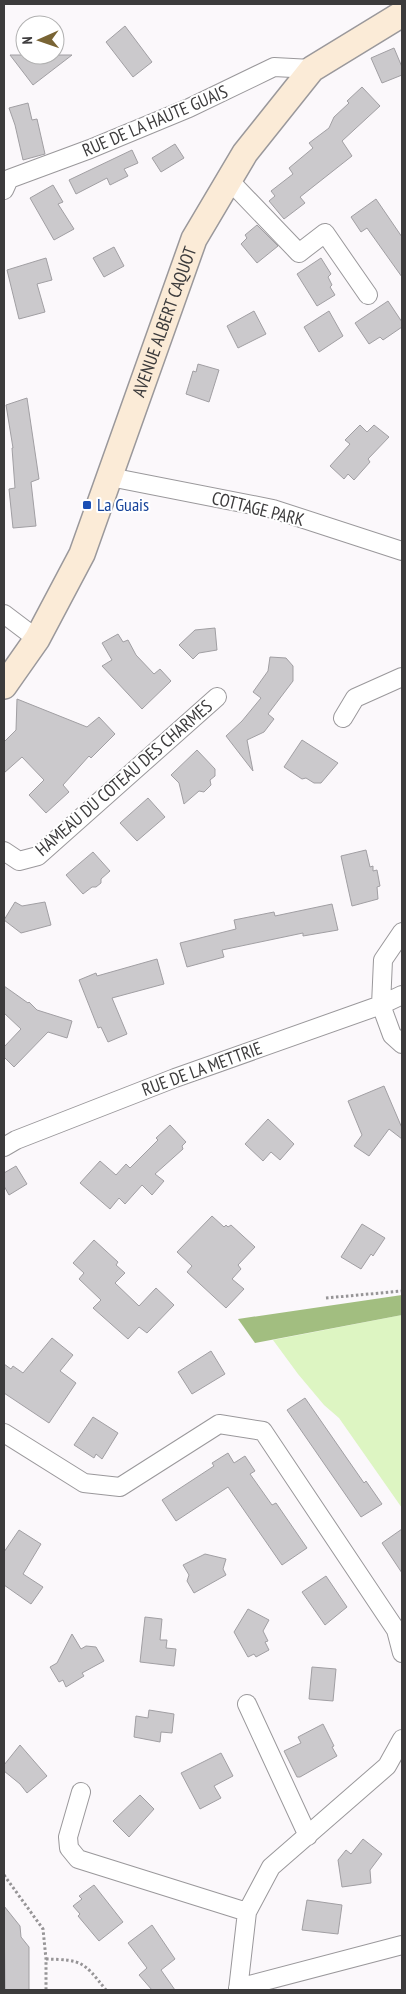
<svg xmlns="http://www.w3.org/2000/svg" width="406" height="1994" viewBox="0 0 406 1994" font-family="'PT Sans Narrow',sans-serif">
  <rect width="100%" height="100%" fill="#fbf8fb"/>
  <path fill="#ddf5c2" d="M402,1315V1508L339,1418L324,1405L298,1374L273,1340Z"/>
  <path fill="#a2be80" d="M402,1295V1315L255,1343L238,1319Z"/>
  <path fill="#cbc9cc" stroke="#a19fa3" d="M125,26L152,62L133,77L106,42Z
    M394,48L402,67V75L382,83L371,58Z
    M10,55H72L33,85Z
    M362,87L380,106L342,141L352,156L300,197L305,203L284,219L269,201L275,196L271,191L293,174L289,168L313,148L309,143L329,128L334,117L349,103L347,101Z
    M28,103L32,120L37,119L45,154L23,160L15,125L9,108Z
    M175,144L184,158L161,172L152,158Z
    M132,150L138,163L124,169L128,176L110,185L107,178L76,194L69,180Z
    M53,185L63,202L58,204L74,229L54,240L30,198Z
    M376,199L402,237V277L367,228L361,232L351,217Z
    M257,225L278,246L257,263L241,244L247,238L245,235Z
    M114,247L124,266L104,277L93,258Z
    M46,258L52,280L37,284L45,312L19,319L7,270Z
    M321,258L331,274L328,277L332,285L330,287L335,295L317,306L297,274Z
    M388,301L402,322V327L383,340L380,337L369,344L355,323Z
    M254,311L266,334L238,348L227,326Z
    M329,311L343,336L319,352L304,327Z
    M198,364L219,370L209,402L186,394L193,371L196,372Z
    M27,398L39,479L31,482L36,526L13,528L9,489L15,488L12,448H13L6,405Z
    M360,425L367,432L374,425L389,437L368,459L370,462L354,480L348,474L344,479L330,466L350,444L345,440Z
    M215,628L217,650L199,653L193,659L179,645L195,630Z
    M118,634L123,642L128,640L136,655L154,674L160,669L171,681L142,709L102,666L112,660L102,643Z
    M270,657L286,658L293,666V681L268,714L274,719L264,732L247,740L253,771L226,736L242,721L261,698L253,692L268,671Z
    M17,699L87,727L99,717L115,734L91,758L89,756L63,785L69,792L46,813L29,795L44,780L22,757L4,773V742L16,730Z
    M302,740L338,763L321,783H314L306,778L302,779L284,767Z
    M197,750L215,769V776L210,780L211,785L204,792L199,791L184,804L179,783L171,775Z
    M148,798L165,817L137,841L120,823Z
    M366,850L370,867L373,866V871L377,870L380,886L377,887L378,899L352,906L341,856Z
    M93,852L110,871L101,879V883L96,887H92L83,894L66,875Z
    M15,902L22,906L45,902L51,925L21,933L4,920Z
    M332,904L338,930L303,936V933L222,950L224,957L187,967L180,943L236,929L234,920L274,912L275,916Z
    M157,959L164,984L112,998L127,1034L108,1042L101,1027L98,1028L79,980L96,973L97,976Z
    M4,986L28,1003L29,1002L37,1010L72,1021L67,1038L48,1032L14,1067L4,1057V1047L21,1029L4,1013Z
    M384,1086L402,1128V1139L389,1129L369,1156L354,1146L362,1135L348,1101Z
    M268,1119L294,1144L280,1160L271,1152L263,1161L245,1144Z
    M170,1125L186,1142L182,1146L183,1149L155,1174L164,1181L152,1195L142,1185L125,1204L119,1198L110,1209L80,1183L100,1161L116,1175L126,1164L130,1168L158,1140L156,1138Z
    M16,1166L27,1184L9,1195L4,1186V1173Z
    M212,1216L224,1227L226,1225L228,1227L231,1225L255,1247L238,1265L241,1269L232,1279L244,1289L226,1308L187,1272L192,1266L177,1252Z
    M362,1224L385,1238L373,1256L371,1254L361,1269L341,1257Z
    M94,1240L118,1262L116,1265L125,1273L115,1283L139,1306L156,1288L174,1305L147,1333L139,1327L128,1339L93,1308L101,1300L79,1279L84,1273L73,1263Z
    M52,1338L73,1355L60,1371L76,1383L49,1423L4,1393V1364L11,1369L13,1366L23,1373Z
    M211,1351L225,1374L192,1394L178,1372Z
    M305,1398L364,1483L366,1481L382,1504L361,1517L287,1410Z
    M93,1417L118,1433L102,1459L96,1454L94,1458L74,1445Z
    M228,1453L234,1463L245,1456L255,1471L250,1474L272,1505L276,1503L307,1548L282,1565L228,1487L176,1521L162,1500L214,1466L212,1463Z
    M402,1529V1573L382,1543Z
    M19,1530L41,1544L23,1574L43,1587L31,1604L4,1585V1552Z
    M205,1554L226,1559L223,1569L226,1575L194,1593L187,1581L189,1575L183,1565Z
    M326,1576L347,1607L325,1625L302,1592Z
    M248,1609L269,1620L263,1631L268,1641L265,1642L269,1650L256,1657L254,1654L248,1657L234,1632Z
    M145,1617L162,1619L160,1640H167L166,1648L176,1649L174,1666L140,1662Z
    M72,1634L81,1649L86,1646L96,1647L104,1661L82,1673L84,1676L66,1687L63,1680L59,1682L50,1667L57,1663Z
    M312,1667L336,1669L333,1701L309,1699Z
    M149,1710L174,1714L172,1733L161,1732L160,1742L134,1737L136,1716L148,1718Z
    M323,1724L334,1746L332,1747L337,1756L300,1777H297L284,1751L301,1743L298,1737Z
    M20,1745L47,1776L27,1793L20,1784L4,1771V1765Z
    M221,1753L233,1776L214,1786L221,1798L200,1809L181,1773Z
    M140,1795L154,1809L129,1837L113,1821Z
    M363,1839L382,1854L370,1870L371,1883L342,1887L338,1860L346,1850L351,1854Z
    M94,1885L123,1922L99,1941L78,1916L80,1914L73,1906L82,1899L79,1896Z
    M307,1900L342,1905L338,1934L302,1930Z
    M4,1906L20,1926L21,1937L29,1947V1990H5Z
    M152,1925L175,1959L161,1970L175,1990H152L139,1975L147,1968L128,1943Z"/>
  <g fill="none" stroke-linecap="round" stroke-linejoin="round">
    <defs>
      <path id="street" d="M229,180L299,253L325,233L368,295
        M4,190L9,179L90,149L189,108L274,67L312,69
        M110,477L273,509L402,551
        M4,614L37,639
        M343,718L355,698L402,677
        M4,851L19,861L38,856L217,697
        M402,932L383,960L381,1005L392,1035L402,1044
        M4,1147L16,1140L175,1078L381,1005L402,995
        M4,1433L84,1483L120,1487L219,1424L263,1431L396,1630L402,1653
        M247,1704L308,1836
        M81,1792L68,1837L69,1848L78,1859L247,1912
        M238,1988L402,1945
        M238,1990L247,1912L271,1867L387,1766L402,1739"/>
      <g id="secondary">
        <path id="s1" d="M4,686L37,639L82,554L194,239L245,153L312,69L402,14"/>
      </g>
    </defs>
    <use href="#street" stroke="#9a989b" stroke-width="20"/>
    <use href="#secondary" stroke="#9a989b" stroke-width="28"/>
    <path stroke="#969496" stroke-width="3" stroke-dasharray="2.5 2.5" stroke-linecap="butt" d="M326,1298L402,1291
      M4,1875L43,1929L46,1959V1990
      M46,1959C82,1960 83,1961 106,1990"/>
    <use href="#street" stroke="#fff" stroke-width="18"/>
    <use href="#secondary" stroke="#fbebd7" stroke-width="25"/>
  </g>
  <rect fill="#1a4fb4" stroke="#fff" stroke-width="2" x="82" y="500" width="10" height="10" rx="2.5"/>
  <g text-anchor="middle" stroke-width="4" stroke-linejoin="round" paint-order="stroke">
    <g font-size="18" fill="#3c3b3c" stroke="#fff">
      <text transform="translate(155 121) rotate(-23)" y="6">RUE DE LA HAUTE GUAIS</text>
      <text dy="6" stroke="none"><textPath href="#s1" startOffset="400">AVENUE ALBERT CAQUOT</textPath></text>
      <text transform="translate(258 509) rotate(14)" y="6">COTTAGE PARK</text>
      <text transform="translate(124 778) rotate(-41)" y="6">HAMEAU DU COTEAU DES CHARMES</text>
      <text transform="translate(202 1069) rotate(-20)" y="6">RUE DE LA METTRIE</text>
    </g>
    <g font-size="18" fill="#164399" stroke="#fff" text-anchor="start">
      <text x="97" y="511">La Guais</text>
    </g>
  </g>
  <rect width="406" height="1994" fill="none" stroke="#3c3b3c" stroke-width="10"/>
  <g transform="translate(40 40) rotate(268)"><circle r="24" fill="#ffffff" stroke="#b1b1b1"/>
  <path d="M0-4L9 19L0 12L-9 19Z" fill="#796434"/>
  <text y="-8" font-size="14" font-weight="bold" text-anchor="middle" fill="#3c3b3c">N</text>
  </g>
</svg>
